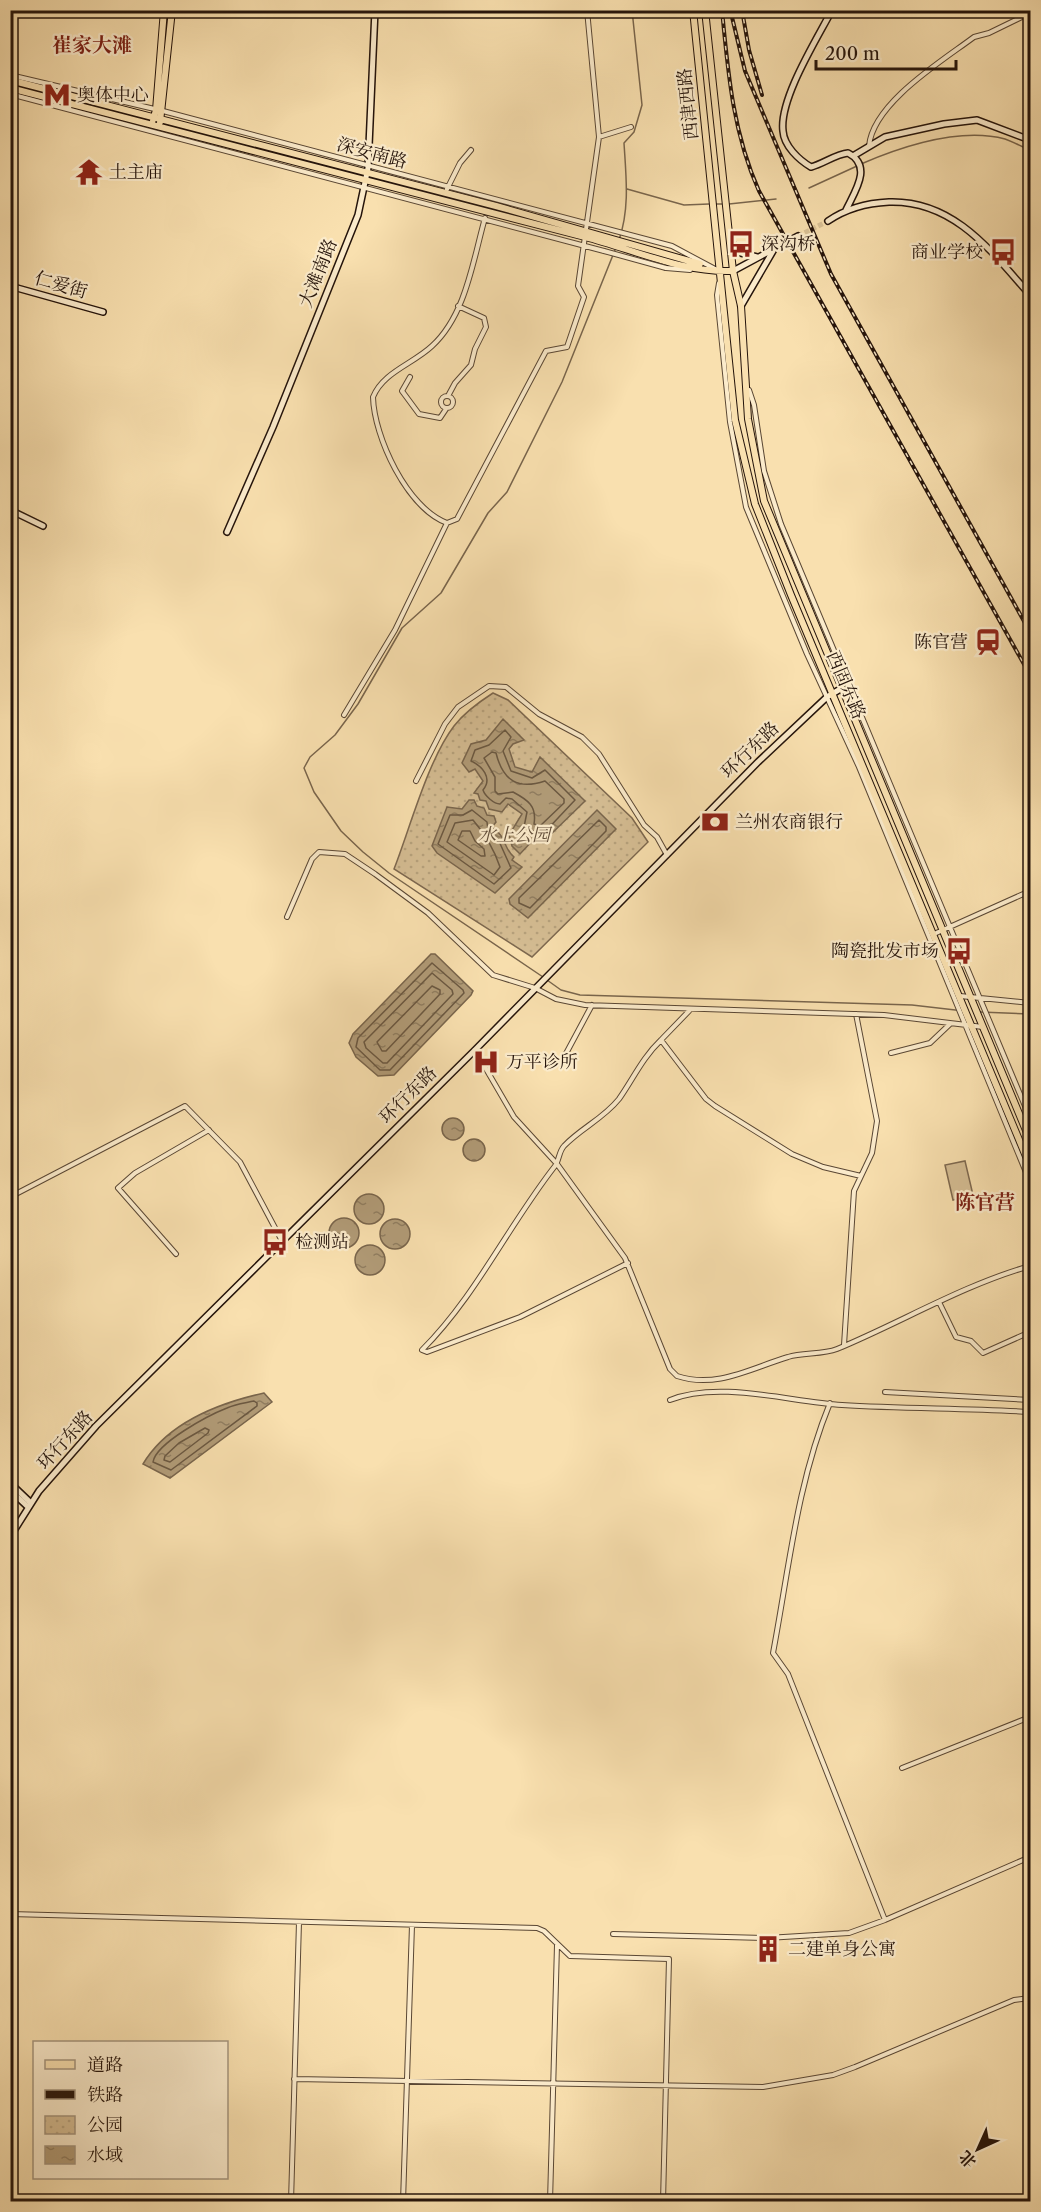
<svg xmlns="http://www.w3.org/2000/svg" width="1041" height="2212" viewBox="0 0 1041 2212" font-family="'Libre Caslon Text','Noto Serif SC',serif">
  <defs>
    <pattern id="park-dots" width="8" height="8" patternUnits="userSpaceOnUse" patternTransform="scale(1.5)"><rect width="8" height="8" fill="#d5bd93"/><path d="M2 2h.1M6 6h.1" fill="none" stroke="#b7a27d" stroke-width="1.8" stroke-linecap="round"/></pattern>
    <pattern id="water-ripples" width="26" height="14" patternUnits="userSpaceOnUse" patternTransform="scale(1.5)"><rect width="26" height="14" fill="#b19b77"/><path d="M2 4q2-2 4 0t4 0M15 11q2-2 4 0t4 0" fill="none" stroke="#907d60"/></pattern>
  </defs>
  <rect width="100%" height="100%" fill="#f9e0af"/>
  <filter id="stains"><feTurbulence type="fractalNoise" baseFrequency=".00333" numOctaves="4"/><feColorMatrix values="0 0 0 0 .2 0 0 0 0 .09 0 0 0 0 .02 0 0 0 .5 -.17"/></filter>
  <radialGradient id="worn" r=".72"><stop offset=".6" stop-color="#630" stop-opacity="0"/><stop offset="1" stop-color="#630" stop-opacity=".3"/></radialGradient>
  <path fill="url(#park-dots)" stroke="#7d684f" stroke-width="1.5" d="M493,693L508,700L632,818L648,842L532,957L394,869C410,828 428,760 454,726C464,713 479,702 493,693Z"/>
  <path fill="#d5bd93" stroke="#7d684f" stroke-width="1.5" d="M965,1161L973,1195L953,1200L945,1165Z"/>
  <path fill="url(#water-ripples)" stroke="#79654c" stroke-width="1.5" d="M503,719L524,740L513,744L509,749L515,767L532,772L540,757L585,801L543,842L534,839L520,854L512,846L509,835L522,814L508,804L502,812L489,809L486,801L480,800L478,794L474,793L483,781L475,769L469,772L462,763L471,744L486,740Z
    M469,800H474L477,806L484,808L487,815L494,816L496,822L492,827C507,837 503,848 514,857L512,860L522,867L495,893L437,853L432,846L447,807L462,809Z
    M597,810L616,829L528,918L510,904L509,899Z
    M431,954H435L473,991L471,995L394,1075L378,1076L356,1057L349,1043L353,1034Z
    M442 1129a11 11 0 1 1 22 0a11 11 0 1 1-22 0Z
    M463 1150a11 11 0 1 1 22 0a11 11 0 1 1-22 0Z
    M354 1209a15 15 0 1 1 30 0a15 15 0 1 1-30 0Z
    M329 1233a15 15 0 1 1 30 0a15 15 0 1 1-30 0Z
    M380 1234a15 15 0 1 1 30 0a15 15 0 1 1-30 0Z
    M355 1260a15 15 0 1 1 30 0a15 15 0 1 1-30 0Z
    M264,1393L272,1402L170,1478L143,1464C168,1422 219,1403 264,1393Z"/>
  <g fill="none" stroke-linecap="round" stroke-linejoin="round">
    <path stroke="#6b5841" stroke-width="1.5" d="M505,730L511,737L503,751L511,771L532,778L545,770L575,800L542,835L524,827L527,812L512,799L506,798L500,804C494,804 485,796 483,790C493,778 482,766 471,761L475,750L489,745Z
      M492,752L496,753C503,781 518,790 545,781L564,799V803L540,826L534,824C537,806 528,800 513,792L498,794L495,791V777L484,758Z
      M472,810L487,822L488,830L498,839L511,868L494,884L438,844L450,815H463Z
      M473,820C485,834 494,849 500,867L494,875L447,842L455,823Z
      M599,820L606,827V831L530,908L519,903V898Z
      M462,831H470L475,841L484,849L485,856H481L458,840Z
      M432,963L463,990L464,993L390,1070H380L356,1047L358,1038Z
      M432,973L452,990L453,994L387,1063H383L366,1048L364,1042Z
      M432,986L440,990V994L386,1051H382L377,1042Z
      M254,1401L257,1403V1406L171,1470L153,1462C156,1443 209,1415 227,1408C235,1404 245,1403 254,1401Z
      M205,1428L209,1430L208,1433L170,1462L164,1460L165,1456L179,1443Z"/>
    <path stroke="#79654c" stroke-width="1.5" d="M861,164C903,146 959,127 1005,139C1014,142 1022,147 1030,150
      M809,188L857,166
      M627,189L684,205L709,204
      M714,204H724
      M729,204L776,199
      M619,240C630,208 626,176 624,143L634,132L642,105L632,10
      M543,977L389,873L363,852L341,831L314,792L304,768L310,757L335,735L358,704L402,628L441,593L488,513L507,492L562,382L615,250
      M547,980L561,990L580,995L912,1005L964,1011
      M980,1012L1030,1014"/>
    <path stroke="#d9c196" stroke-width="5" stroke-dasharray="5 2.5" stroke-linecap="butt" d="M798,236L828,221"/>
    <defs>
      <path id="street" d="M10,75L163,111L672,246L717,270
        M10,94L604,251
        M599,137L631,127
        M869,146C873,103 942,61 974,37L989,33L1030,13
        M447,189L460,163L471,150
        M485,218C473,260 466,315 432,346C413,364 383,372 373,397C374,437 407,508 447,523L457,519L546,351L567,347L584,297L578,286L599,137L587,10
        M666,268L690,270
        M719,283L717,295L730,422L746,507L807,654L859,767L1030,1182
        M410,377L402,391L419,414L440,418L446,409
        M749,390L754,405L764,471L781,524L1030,1118
        M441 402a6 6 0 1 1 12 0a6 6 0 1 1-12 0Z
        M448,396L455,383L471,365L475,349L486,327L484,318L458,306
        M344,715L395,630L447,523
        M416,781L445,724L458,707L489,686L506,687L539,714L582,737L599,754L644,825L657,837L667,855
        M287,917L312,859L319,852L345,854L375,874L428,913L493,975L535,988L556,999L585,1005L884,1015L983,1027
        M934,934L1030,891
        M960,996L1030,1003
        M661,1040L689,1011
        M475,1050L514,1117L557,1164L625,1258L670,1369L677,1376C717,1389 751,1368 788,1357C803,1352 822,1355 837,1349C902,1322 963,1285 1030,1266
        M891,1053L930,1043L950,1024
        M562,1061L592,1005
        M10,1197L185,1106L240,1162L282,1241
        M176,1254L118,1188L135,1173L209,1130
        M628,1263L520,1317L427,1352L422,1350C476,1296 508,1226 555,1166C559,1161 559,1151 564,1146C581,1128 603,1119 619,1099C633,1079 643,1057 661,1040L706,1099L715,1106L792,1154L823,1167L861,1176
        M939,1302L956,1337L971,1341L983,1353L1030,1332
        M844,1345L854,1191L872,1153L877,1121L856,1014
        M885,1392L1030,1400
        M670,1400C719,1380 790,1402 842,1405C905,1409 968,1408 1030,1412
        M830,1403C797,1483 789,1569 773,1653L788,1674L885,1920
        M902,1768L1030,1717
        M10,1914L537,1928L544,1931L570,1956L669,1959L663,2202
        M613,1934L767,1938L849,1933L885,1920L1030,1857
        M294,2079L763,2087L833,2075L855,2067L1014,2000L1030,1998
        M1028,2088L1030,2061
        M291,2202L299,1922
        M403,2202L412,1925
        M550,2202L557,1945"/>
      <path id="secondary" d="M832,10C817,39 779,99 783,131C784,146 799,160 811,167C823,164 836,154 848,153C873,166 855,191 846,210
        M853,156L885,137L944,124L977,120L1030,140
        M828,221C847,208 867,203 889,202C954,200 991,251 1030,295
        M731,241L741,253L757,257
        M733,271L798,236
        M10,286L103,312
        M741,306L773,251
        M10,510L43,526
        M227,532L273,427L358,215L368,168L375,10
        M10,1483L31,1503
        M10,1490L28,1507
        M10,1537L39,1491L96,1426L475,1050L758,762L827,697L842,688"/>
      <path id="primary" d="M693,10L735,420L755,504L791,595L1030,1166
        M705,10L733,271L741,306L748,419L764,501L1030,1140
        M10,80L496,206L700,264
        M10,88L585,237C632,249 683,273 733,271
        M153,120L156,110L164,10
        M160,122L172,10"/>
    </defs>
    <use href="#street" stroke="#5a4734" stroke-width="6"/>
    <use href="#secondary" stroke="#25140b" stroke-width="8"/>
    <use href="#primary" stroke="#25140b" stroke-width="8"/>
    <use href="#street" stroke="#fbebcb" stroke-width="4"/>
    <use href="#secondary" stroke="#fbebcb" stroke-width="5"/>
    <use href="#primary" stroke="#f9e0af" stroke-width="6"/>
    <defs>
      <path id="rail" d="M722,10C728,73 733,133 759,191L1030,675
        M742,10L749,50L762,95
        M731,13L745,71L831,274L1030,632"/>
    </defs>
    <use href="#rail" stroke="#25140b" stroke-width="4"/>
    <use href="#rail" stroke="#fbebcb" stroke-width="1.5" stroke-dasharray="4.5" stroke-linecap="butt"/>
    <defs>
      <path id="street-bridge" d="M604,251L666,268"/>
    </defs>
    <use href="#street-bridge" stroke="#5a4734" stroke-width="6" stroke-linecap="butt"/>
    <use href="#street-bridge" stroke="#fbebcb" stroke-width="4"/>
  </g>
  <defs>
    <symbol id="metro-bare" viewBox="-9 -9 18 18"><path d="M-5.5 5V-5H-3L0 0L3-5H5.5V5H3V-.5L0 4L-3-.5V5Z" fill="#8f2418" stroke="#fbebcb" stroke-width="2.5" paint-order="stroke"/></symbol>
    <symbol id="temple-bare" viewBox="-9 -9 18 18"><path d="M0-6L5-2H3V0L6.5 2.5H4V6H1.5V3h-3V6H-4V2.5H-6.5L-3 0V-2H-5Z" fill="#8f2418" stroke="#fbebcb" stroke-width="2.5" paint-order="stroke"/></symbol>
    <symbol id="bus-bare" viewBox="-9 -9 18 18"><path d="M-5-6H5V4H4V6H2V4H-2V6H-4V4H-5ZM-3.5-4V0h7V-4ZM-3.5 1.2v1.5H-2V1.2ZM2 1.2v1.5H3.5V1.2Z" fill="#8f2418" stroke="#fbebcb" stroke-width="2.5" paint-order="stroke"/></symbol>
    <symbol id="station-bare" viewBox="-9 -9 18 18"><path d="M-3-6H3Q5-6 5-4V2Q5 4 3 4L4.5 6H3L1.5 4h-3L-3 6H-4.5L-3 4Q-5 4-5 2V-4Q-5-6-3-6ZM-3.5-4v3h7v-3ZM-3.5 1v1.5H-2V1ZM2 1v1.5H3.5V1Z" fill="#8f2418" stroke="#fbebcb" stroke-width="2.5" paint-order="stroke"/></symbol>
    <symbol id="bank-bare" viewBox="-9 -9 18 18"><path d="M-6-4H6V4H-6ZM0-2.3a2.3 2.3 0 1 0 0 4.6a2.3 2.3 0 1 0 0-4.6Z" fill="#8f2418" stroke="#fbebcb" stroke-width="2.5" paint-order="stroke"/></symbol>
    <symbol id="hospital-bare" viewBox="-9 -9 18 18"><path d="M-5-5h3v3.5h4V-5h3V5h-3V1.5h-4V5h-3Z" fill="#8f2418" stroke="#fbebcb" stroke-width="2.5" paint-order="stroke"/></symbol>
    <symbol id="building-bare" viewBox="-9 -9 18 18"><path d="M-4-6H4V6H1V3H-1V6H-4ZM-2.5-4.3h1.7v1.8h-1.7ZM.8-4.3h1.7v1.8H.8ZM-2.5-1h1.7V.8h-1.7ZM.8-1h1.7V.8H.8Z" fill="#8f2418" stroke="#fbebcb" stroke-width="2.5" paint-order="stroke"/></symbol>
  </defs>
  <g fill-rule="evenodd">
    <use href="#metro-bare" x="38" y="76" width="38" height="38"/>
    <use href="#temple-bare" x="70" y="153" width="38" height="38"/>
    <use href="#bus-bare" x="722" y="225" width="38" height="38"/>
    <use href="#bus-bare" x="984" y="233" width="38" height="38"/>
    <use href="#station-bare" x="969" y="623" width="38" height="38"/>
    <use href="#bank-bare" x="696" y="803" width="38" height="38"/>
    <use href="#bus-bare" x="940" y="932" width="38" height="38"/>
    <use href="#hospital-bare" x="467" y="1043" width="38" height="38"/>
    <use href="#bus-bare" x="256" y="1223" width="38" height="38"/>
    <use href="#building-bare" x="749" y="1930" width="38" height="38"/>
  </g>
  <g text-anchor="middle" stroke-width="4.5" stroke-linejoin="round" paint-order="stroke">
    <g font-size="18" fill="#25140b" stroke="#fbebcb" text-anchor="start">
      <text x="77" y="101">奥体中心</text>
      <text x="109" y="178">土主庙</text>
      <text x="761" y="250">深沟桥</text>
      <text x="983" y="258" text-anchor="end">商业学校</text>
      <text x="968" y="648" text-anchor="end">陈官营</text>
      <text x="735" y="828">兰州农商银行</text>
      <text x="939" y="957" text-anchor="end">陶瓷批发市场</text>
      <text x="506" y="1068">万平诊所</text>
      <text x="295" y="1248">检测站</text>
      <text x="788" y="1955">二建单身公寓</text>
    </g>
    <g font-size="18" fill="#25140b" stroke="#fbebcb">
      <text transform="translate(688 104) rotate(-96)" y="6">西津西路</text>
      <text transform="translate(372 153) rotate(15)" y="6">深安南路</text>
      <text transform="translate(318 273) rotate(-68)" y="6">大滩南路</text>
      <text transform="translate(61 285) rotate(16)" y="6">仁爱街</text>
      <text transform="translate(846 685) rotate(67)" y="6">西固东路</text>
      <text transform="translate(750 750) rotate(-44)" y="6">环行东路</text>
      <text transform="translate(408 1095) rotate(-45)" y="6">环行东路</text>
      <text transform="translate(65 1440) rotate(-48)" y="6">环行东路</text>
    </g>
    <g font-size="18" font-style="italic" fill="#634f3b" stroke="#fbebcb">
      <text x="514" y="841">水上公园</text>
    </g>
    <g font-size="20" font-weight="bold" fill="#7a1f14" stroke="#fbebcb">
      <text x="92" y="52">崔家大滩</text>
      <text x="985" y="1209">陈官营</text>
    </g>
  </g>
  <rect width="1041" height="2212" fill="none" stroke="#f9e0af" stroke-width="36"/>
  <rect x="12" y="12" width="1017" height="2188" fill="none" stroke="#25140b" stroke-width="3"/>
  <rect x="18" y="18" width="1005" height="2176" fill="none" stroke="#25140b" stroke-width="1.5"/>
  <rect x="33" y="2041" width="195" height="138" fill="#fbebcb" stroke="#a5957e" stroke-width="1.5"/>
  <rect x="45" y="2060" width="30" height="9" fill="#f9e0af" stroke="#a5957e" stroke-width="1.5"/>
  <text x="87" y="2071" font-size="18" fill="#25140b">道路</text>
  <rect x="45" y="2090" width="30" height="9" fill="#25140b" stroke="#a5957e" stroke-width="1.5"/>
  <text x="87" y="2101" font-size="18" fill="#25140b">铁路</text>
  <rect x="45" y="2116" width="30" height="18" fill="url(#park-dots)" stroke="#a5957e" stroke-width="1.5"/>
  <text x="87" y="2131" font-size="18" fill="#25140b">公园</text>
  <rect x="45" y="2146" width="30" height="18" fill="url(#water-ripples)" stroke="#a5957e" stroke-width="1.5"/>
  <text x="87" y="2161" font-size="18" fill="#25140b">水域</text>
  <g transform="translate(978 2149) rotate(225)" stroke="#fbebcb" stroke-width="4.5" paint-order="stroke">
  <path d="M0-4.5L10 22L0 15L-10 22Z" fill="#25140b"/>
  <text y="-9" font-size="16" font-weight="bold" text-anchor="middle" fill="#25140b">北</text>
  </g>
  <path d="M816 60v9h140v-9" fill="none" stroke="#25140b" stroke-width="3"/>
  <text x="825" y="60" font-size="18" fill="#25140b" stroke="#fbebcb" stroke-width="4.5" paint-order="stroke">200 m</text>
  <rect width="100%" height="100%" filter="url(#stains)"/>
  <rect width="100%" height="100%" fill="url(#worn)"/>
</svg>
